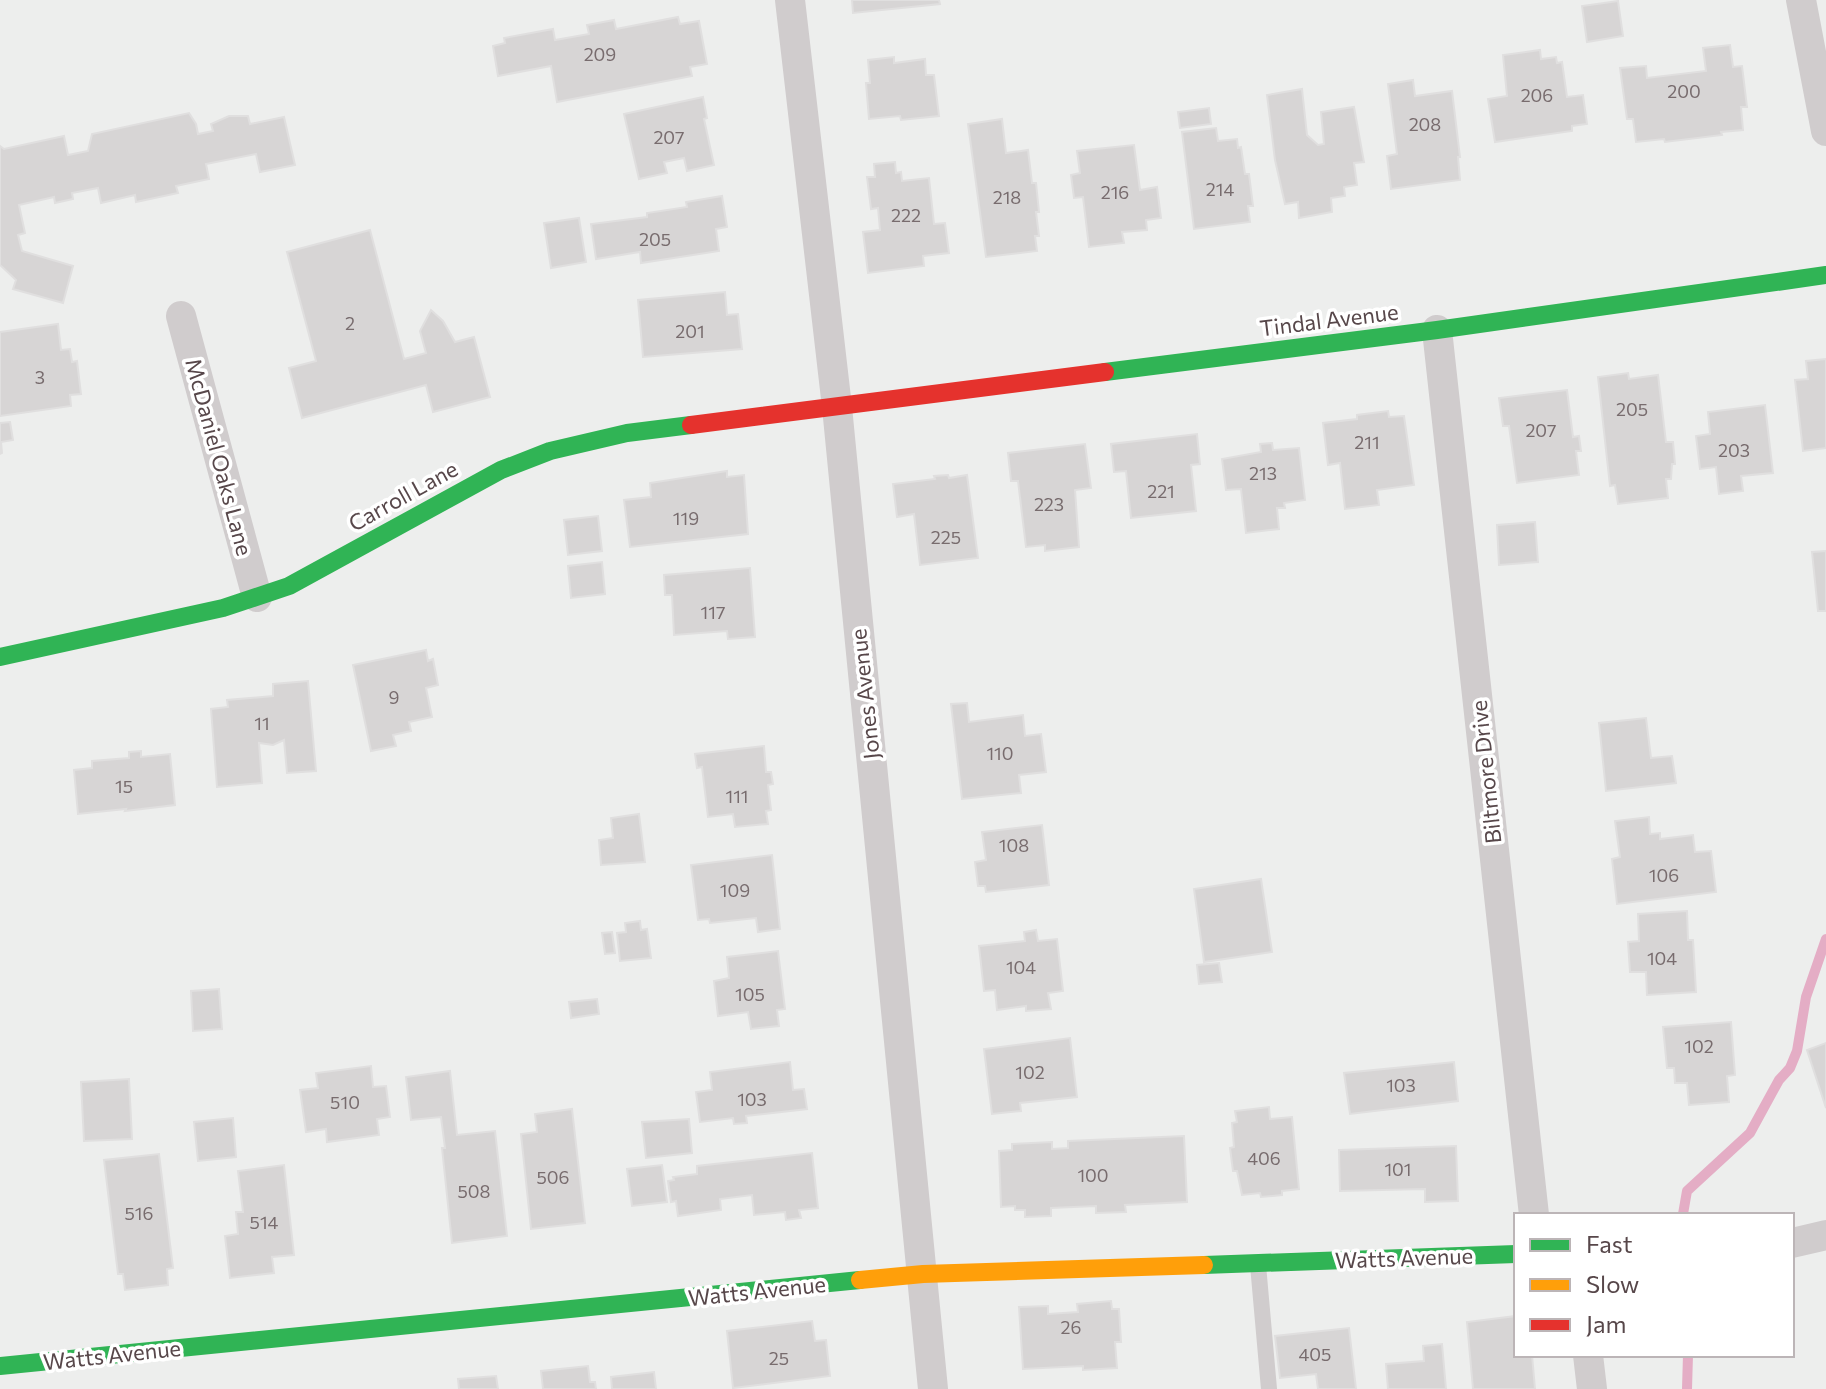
<svg xmlns="http://www.w3.org/2000/svg" width="1826" height="1389" viewBox="0 0 1826 1389" font-family="Commissioner,sans-serif">
  <rect width="100%" height="100%" fill="#edeeed"/>
  <g fill="none" stroke-linecap="round" stroke-linejoin="round">
    <path stroke="#e4adc5" stroke-width="10" d="M1683,1214L1687,1191L1750,1133L1779,1080L1790,1068L1797,1051L1806,997L1826,939
      M1687,1389L1688,1355"/>
  </g>
  <path fill="#d7d5d5" stroke="#e0dfdf" stroke-width="2" d="M852,0H939L940,4L853,13Z
    M1618,1L1623,36L1587,42L1582,6Z
    M678,17L680,24L699,21L707,64L690,67L692,76L557,102L551,66L498,76L493,46L505,43L504,38L553,29L555,40L589,34L587,25L614,20L616,29Z
    M1730,45L1733,67L1742,66L1747,107H1741L1743,130L1721,132L1722,135L1665,142L1664,139L1636,142L1633,119H1627L1620,68L1646,66L1647,78L1706,71L1703,48Z
    M1540,50L1541,59L1556,57L1557,63L1562,62L1567,97L1583,95L1587,124L1572,126V131L1495,142L1488,99L1507,96L1503,55Z
    M894,57V63L925,59L926,75H934L939,116L901,120L900,116L869,119L866,83H870L868,60Z
    M1413,80L1415,96L1452,91L1460,157H1458L1460,180L1391,189L1387,156L1397,154L1388,84Z
    M1302,89L1307,135L1318,145L1324,144L1321,112L1354,107L1364,162L1354,163L1357,185L1344,187L1345,196L1331,198L1332,212L1299,218L1298,202L1285,204L1275,160L1267,95Z
    M703,97L707,118L704,119L714,165L687,171L684,158L664,162L667,173L639,179L624,114Z
    M1209,108L1211,124L1180,128L1178,112Z
    M189,113L196,124L198,134L213,131L211,124L229,116H248L250,124L284,117L295,165L260,172L256,154L206,164L209,179L176,186L178,193L136,202L135,195L101,203L98,188L72,193L73,199L55,203L54,197L19,205L25,233L18,235L22,251L73,266L63,303L13,289L16,280L0,265V146L4,149L64,136L68,155L88,151L92,134Z
    M1002,119L1006,153L1028,150L1032,183H1036L1039,212H1036L1039,236H1035L1037,251L986,257L968,124Z
    M1216,128L1218,141L1237,139L1238,148L1241,147L1245,174H1249L1253,206H1248L1250,222L1194,229L1182,132Z
    M1134,145L1140,190L1157,187L1161,218L1146,220L1147,230L1122,232L1124,243L1089,247L1083,197L1074,198L1071,175L1080,173L1077,151Z
    M895,162L896,173L901,172L902,181L929,178L934,224L945,223L949,253L923,256L924,266L868,273L863,232L880,230L878,208L871,209L867,177H875L874,164Z
    M722,196L727,227L716,229L719,251L641,263L640,252L596,259L591,224L647,217V213L687,207L686,202Z
    M579,218L586,262L551,268L544,223Z
    M370,230L404,359L426,353L420,331L431,310L443,321L455,342L474,337L490,397L433,412L426,385L302,418L289,368L316,361L287,252Z
    M725,292L727,315L738,314L742,349L643,357L638,300Z
    M58,324L61,350L70,349L72,362L77,361L81,394L70,395L71,406L0,416V332Z
    M1826,359V448L1803,451L1795,380L1808,379L1806,361Z
    M1628,373L1629,379L1658,375L1666,442H1673L1675,464H1672L1671,479H1666L1668,498L1618,504L1615,485L1610,486L1598,377Z
    M1567,390L1573,437L1579,436L1581,451H1576L1579,475L1517,483L1509,426H1503L1499,398Z
    M1765,405L1773,473L1741,476L1743,491L1719,494L1716,467L1700,469L1696,436L1710,434L1708,412Z
    M1388,411L1389,417L1404,416L1414,485L1377,490L1379,505L1345,509L1340,463L1328,465L1323,423L1357,419V415Z
    M10,422L13,440L1,442L2,453L0,454V423Z
    M1197,434L1200,464L1191,465L1196,511L1131,518L1126,471L1114,472L1111,444Z
    M1272,443L1273,450L1299,448L1305,500L1284,503L1285,508H1277L1279,529L1246,533L1241,489L1226,490L1222,459L1261,452L1260,444Z
    M1085,444L1091,488L1075,490L1079,547L1045,551V545L1026,547L1018,481H1011L1008,453Z
    M727,471V477L744,475L748,534L630,547L624,500L651,497L650,483Z
    M948,475L949,478L967,475L978,558L920,565L914,514L897,517L893,484L935,479L934,476Z
    M598,516L602,551L568,555L564,520Z
    M1535,522L1538,562L1499,565L1497,525Z
    M1826,551V611H1818L1812,552Z
    M602,562L605,594L571,598L568,566Z
    M750,568L755,637L728,639L727,631L674,635L672,595H665L664,575Z
    M426,650L428,661L433,659L438,685L426,688L432,717L409,722L411,731L393,735L396,746L371,751L353,665Z
    M308,681L316,771L287,773L284,740L273,745L259,743L262,783L217,787L211,709L228,707L227,700L273,696V684Z
    M967,703L969,722L1023,715L1025,736L1041,734L1046,772L1019,775L1021,793L962,799L951,704Z
    M1646,718L1651,758L1672,756L1676,783L1606,791L1599,723Z
    M764,746L766,772H771L773,784L768,785L771,810L766,811L768,824L735,827L733,814L708,817L702,767L697,768L695,754Z
    M141,751V757L170,754L175,805L125,811L126,809L78,814L74,770L92,768V761L129,758V752Z
    M639,814L645,862L601,865L599,840L613,838L611,818Z
    M1649,817L1650,834L1660,833V839L1693,835L1695,852L1711,851L1716,892L1617,904L1612,859L1620,857L1615,821Z
    M1042,825L1049,885L986,892L985,886H978L975,862L986,860L982,832Z
    M772,855L780,929L758,932L756,918L710,923L709,919L698,920L691,865Z
    M1261,879L1272,952L1204,962L1194,889Z
    M1687,911L1688,940H1693L1696,992L1647,995L1646,972H1630L1628,942L1639,941L1638,914Z
    M640,921L641,930L647,929L651,958L620,961L617,933L626,932L625,923Z
    M1036,930L1038,941L1057,939L1063,991L1048,993L1051,1009L1026,1011V1006L997,1010L995,990L984,991L979,946L1025,941L1024,932Z
    M612,932L615,953L605,954L602,933Z
    M778,951L785,1009L777,1010L779,1026L751,1029L748,1012L718,1016L714,981L729,978L727,957Z
    M1219,963L1222,982L1199,984L1197,965Z
    M219,989L222,1029L193,1031L191,991Z
    M597,999L599,1014L571,1018L569,1002Z
    M1731,1022L1735,1075L1727,1076L1729,1102L1689,1105L1687,1083H1675L1674,1068H1667L1663,1027Z
    M1070,1038L1077,1097L1020,1103L1021,1111L992,1114L984,1049Z
    M1826,1043V1108L1807,1050Z
    M790,1062L793,1090L804,1089L807,1109L746,1116L747,1123L734,1124L733,1118L700,1122L696,1092L712,1090L710,1072Z
    M1454,1062L1458,1101L1350,1114L1344,1073Z
    M371,1066L373,1087L386,1086L390,1117L377,1119L379,1135L327,1142L326,1129L306,1132L300,1090L318,1088L316,1073Z
    M450,1071L457,1135L495,1131L507,1236L452,1243L442,1148H445L441,1117L411,1120L406,1077Z
    M129,1079L132,1139L84,1141L81,1082Z
    M1269,1107L1270,1119L1292,1117L1299,1189L1282,1191V1195L1261,1197L1260,1193L1242,1195L1237,1171H1233L1230,1148L1234,1147L1232,1123L1237,1122L1235,1111Z
    M572,1109L585,1223L531,1229L521,1134L537,1132L535,1114Z
    M233,1118L236,1157L198,1161L194,1122Z
    M689,1119L692,1153L646,1158L642,1122Z
    M1184,1136L1187,1202L1125,1205L1126,1212L1096,1213V1206L1051,1208V1216L1025,1217V1210H1015V1206L1001,1207L999,1151L1012,1150V1144L1052,1142V1149L1068,1148V1141Z
    M1456,1146L1458,1201L1425,1202V1189L1340,1191L1339,1150Z
    M812,1153L818,1208L799,1210L801,1218L786,1220L785,1212L754,1215L752,1195L720,1199L721,1210L678,1216L676,1201L671,1202L668,1181L674,1180L673,1177L697,1174V1166Z
    M159,1154L173,1268L167,1269L168,1285L125,1290L123,1274H118L104,1160Z
    M284,1165L294,1255L272,1257L274,1273L230,1278L225,1236L238,1234L236,1212H243L238,1171Z
    M662,1165L667,1202L632,1206L627,1169Z
    M1111,1301L1112,1309H1119L1121,1342H1115L1117,1368L1083,1370V1366L1023,1369L1019,1307L1048,1306V1314L1078,1312L1077,1304Z
    M1516,1316V1355H1532L1535,1389H1473L1467,1322Z
    M812,1321L815,1341L826,1340L830,1376L733,1388L727,1331Z
    M1349,1328L1356,1389H1318L1316,1374L1280,1378L1275,1336Z
    M1442,1344L1446,1389H1388L1386,1364L1424,1361L1423,1346Z
    M588,1366L590,1382H595L596,1389H543L541,1371Z
    M654,1372L656,1389H612L611,1377Z
    M496,1376L498,1389H459L458,1379Z"/>
  <g fill="none" stroke-linecap="round" stroke-linejoin="round">
    <path stroke="#d0cccd" stroke-width="16" d="M1258,1265L1269,1389"/>
    <path stroke="#d0cccd" stroke-width="30" d="M790,0L837,407L933,1389
      M1801,0L1826,131
      M181,316L257,597
      M1437,330L1534,1215
      M1792,1243L1826,1235
      M1588,1355L1592,1389"/>
    <path stroke="#30b455" stroke-width="18" d="M1105,372L1437,330L1826,275
      M0,657L223,608L289,586L501,470L550,451L627,433L691,425
      M1204,1265L1516,1254
      M0,1366L860,1280"/>
    <path stroke="#ff9f0a" stroke-width="18" d="M860,1280L923,1274L1204,1265"/>
    <path stroke="#e5322d" stroke-width="18" d="M691,425L1105,372"/>
  </g>
  <g text-anchor="middle" stroke-width="7" stroke-linejoin="round" paint-order="stroke">
    <g font-size="18" fill="#786c6e">
      <text x="600" y="61">209</text>
      <text x="1684" y="98">200</text>
      <text x="1537" y="102">206</text>
      <text x="1425" y="131">208</text>
      <text x="669" y="144">207</text>
      <text x="1220" y="196">214</text>
      <text x="1115" y="199">216</text>
      <text x="1007" y="204">218</text>
      <text x="906" y="222">222</text>
      <text x="655" y="246">205</text>
      <text x="350" y="330">2</text>
      <text x="690" y="338">201</text>
      <text x="40" y="384">3</text>
      <text x="1632" y="416">205</text>
      <text x="1541" y="437">207</text>
      <text x="1367" y="449">211</text>
      <text x="1734" y="457">203</text>
      <text x="1263" y="480">213</text>
      <text x="1161" y="498">221</text>
      <text x="1049" y="511">223</text>
      <text x="686" y="525">119</text>
      <text x="946" y="544">225</text>
      <text x="713" y="619">117</text>
      <text x="394" y="704">9</text>
      <text x="262" y="730">11</text>
      <text x="1000" y="760">110</text>
      <text x="124" y="793">15</text>
      <text x="737" y="803">111</text>
      <text x="1014" y="852">108</text>
      <text x="1664" y="882">106</text>
      <text x="735" y="897">109</text>
      <text x="1662" y="965">104</text>
      <text x="1021" y="974">104</text>
      <text x="750" y="1001">105</text>
      <text x="1699" y="1053">102</text>
      <text x="1030" y="1079">102</text>
      <text x="1401" y="1092">103</text>
      <text x="752" y="1106">103</text>
      <text x="345" y="1109">510</text>
      <text x="1264" y="1165">406</text>
      <text x="1398" y="1176">101</text>
      <text x="1093" y="1182">100</text>
      <text x="553" y="1184">506</text>
      <text x="474" y="1198">508</text>
      <text x="139" y="1220">516</text>
      <text x="264" y="1229">514</text>
      <text x="1071" y="1334">26</text>
      <text x="1315" y="1361">405</text>
      <text x="779" y="1365">25</text>
    </g>
    <g font-size="22" fill="#57474a" stroke="#fff">
      <text transform="translate(1329 320) rotate(-7)" y="8">Tindal Avenue</text>
      <text transform="translate(219 457) rotate(75)" y="8">McDaniel Oaks Lane</text>
      <text transform="translate(403 496) rotate(-29)" y="8">Carroll Lane</text>
      <text transform="translate(865 694) rotate(-96)" y="8">Jones Avenue</text>
      <text transform="translate(1486 772) rotate(-96)" y="8">Biltmore Drive</text>
      <text transform="translate(1404 1258) rotate(-2)" y="8">Watts Avenue</text>
      <text transform="translate(757 1291) rotate(-6)" y="8">Watts Avenue</text>
      <text transform="translate(112 1355) rotate(-6)" y="8">Watts Avenue</text>
    </g>
  </g>
  <rect x="1514" y="1213" width="280" height="144" fill="#ffffff" stroke="#bcb5b7" stroke-width="2"/>
  <rect x="1530" y="1239" width="40" height="12" fill="#30b455" stroke="#bcb5b7" stroke-width="2"/>
  <text x="1586" y="1253" font-size="24" fill="#57474a">Fast</text>
  <rect x="1530" y="1279" width="40" height="12" fill="#ff9f0a" stroke="#bcb5b7" stroke-width="2"/>
  <text x="1586" y="1293" font-size="24" fill="#57474a">Slow</text>
  <rect x="1530" y="1319" width="40" height="12" fill="#e5322d" stroke="#bcb5b7" stroke-width="2"/>
  <text x="1586" y="1333" font-size="24" fill="#57474a">Jam</text>
</svg>
